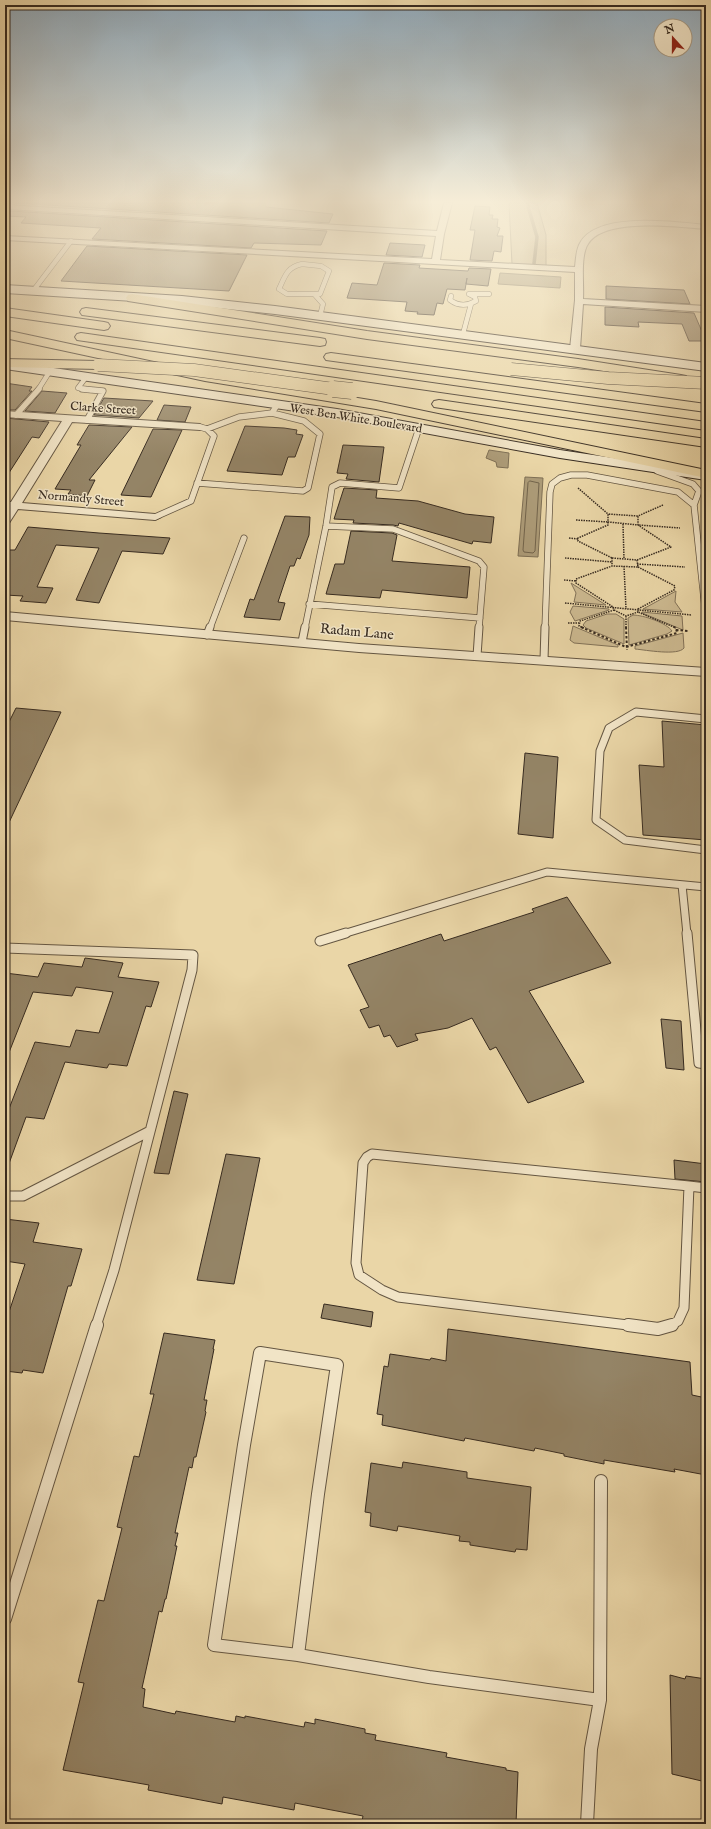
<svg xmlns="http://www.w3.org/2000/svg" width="711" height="1829" viewBox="0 0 711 1829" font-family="'IM FELL English',serif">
  <rect width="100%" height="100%" fill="#ead6a7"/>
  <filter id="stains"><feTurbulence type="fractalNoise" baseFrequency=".005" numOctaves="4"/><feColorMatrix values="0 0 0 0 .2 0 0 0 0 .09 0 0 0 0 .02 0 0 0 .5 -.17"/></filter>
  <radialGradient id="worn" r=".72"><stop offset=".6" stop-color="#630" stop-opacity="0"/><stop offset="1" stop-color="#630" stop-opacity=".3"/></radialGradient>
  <path fill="#ccb990" stroke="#827258" d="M509,203H537L546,235V266L512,264Z
    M571,583L606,605L574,602L576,593Z
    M676,591L675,602L682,612L643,609Z
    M573,606L609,609V610L575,621L570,612Z
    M642,612L682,616L683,630L642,613Z
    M607,614H616L624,619V644L586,628L583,625L586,621Z
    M633,615C643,615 667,623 672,631L667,634L629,645L628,618Z
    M573,626L618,645V647L574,643L570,640Z
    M683,633L684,648C678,656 646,650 635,649V646Z"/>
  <path fill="#ad9c79" stroke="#7e6f55" d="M500,273L561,277L560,288L498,284Z
    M489,450L509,453L508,468L497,467L496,462L486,458Z
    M525,477L543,478L538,557L518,556Z"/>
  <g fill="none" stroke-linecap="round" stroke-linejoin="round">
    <path stroke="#72644c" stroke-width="1" d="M530,481L539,483L535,551L533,553L524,552L523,550L528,483Z"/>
    <path stroke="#7e6f55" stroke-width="3.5" d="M527,203L537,237L534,264"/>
  </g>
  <path fill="#948466" stroke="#372b20" d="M16,203H265L266,207L333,214L329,223Z
    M475,206L490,207L489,215H493L492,219H498L497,227L500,228L497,236H503L501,252L494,251L492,261L470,260L475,230H470Z
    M11,211L327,231L321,245L254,243L251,248L92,239L101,228L21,223L26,217L5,216V213Z
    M390,243L425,245L422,257L386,255Z
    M87,246L247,255L229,291L61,281Z
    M384,263L420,265L419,268L468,271L469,268L491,269L488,286L466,284L467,278L465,290L447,289L443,304L437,303L434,315L417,314L418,312L405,311L407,302L347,298L352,283L377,285Z
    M606,286L684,290L690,304L606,299Z
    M605,307L694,313L706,341H689L682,324L638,322L639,327L605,325Z
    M5,383L32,387L29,391H32L15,410H5Z
    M42,391L67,393L55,413L25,411Z
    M104,398L153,401L139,418L94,415Z
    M164,405L191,407L185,422L157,420Z
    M5,418L49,422L39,438L32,437L5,479Z
    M89,425L132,427L89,480H95L87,496L68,494L71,490L55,489L81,445H77Z
    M245,426L284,428L297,430L296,434L303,435L295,457H288L282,475L227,471Z
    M153,429L182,430L151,497L121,495Z
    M343,445L384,447L379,482L346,479L348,474L337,473Z
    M344,488L377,490L376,498L418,501L465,514L494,517L491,543L473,541L472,544L399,523L398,526L393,525L353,523L354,520L334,519Z
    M285,516L310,517L309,535L300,559L297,558L294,566H290L278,602L285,603L280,620L244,617L250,599L254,600Z
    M28,527L99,533L170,538L163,554L122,551L99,603L76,600L99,548L56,545L37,587L53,588L46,603L20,601L23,596L5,595V556L9,550H15Z
    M351,531L392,533L397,535L392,561L470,567L467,598L382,590L380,598L326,594L335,564H344Z
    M16,708L61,712L5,831V730Z
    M662,721L706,725V840L643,835L639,765L664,767Z
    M525,753L558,757L553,838L518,834Z
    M567,897L611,963L529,991L584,1082L528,1103L496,1047L490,1050L472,1018L448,1028L415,1034L418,1040L397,1047L390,1035L384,1037L379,1025L369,1028L360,1010L369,1007L348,965L441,934L444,941L534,912L532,909Z
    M85,958L123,963L118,977L159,982L151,1007L146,1006L127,1066L109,1064L107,1068L65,1062L44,1119L26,1117L7,1169H5V1119L35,1042L70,1047L76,1030L99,1033L113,992L76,987L72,996L33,992L6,1060L5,973L38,977L44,963L82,967Z
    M661,1019L681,1021L684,1070L666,1068Z
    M174,1091L188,1094L169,1174L154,1173Z
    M226,1154L260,1158L234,1284L197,1280Z
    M674,1160L706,1164V1182L675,1179Z
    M5,1219L39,1223L33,1242L82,1249L71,1286H68L43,1373L23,1370L22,1373L5,1371V1324L25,1264L5,1261Z
    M324,1304L373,1312L371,1327L321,1318Z
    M448,1329L690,1362L692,1395L706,1398V1475L674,1469L675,1472L604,1460V1464L564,1456V1454L535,1448L534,1451L465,1438L464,1441L382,1425L383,1415L377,1414L384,1366L388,1367L390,1354L430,1360L431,1358L446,1361Z
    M164,1333L215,1340L213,1349H214L204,1400H207L205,1411L206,1412L196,1457H194L192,1468L189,1467L175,1533H178L175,1546H177L166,1599H165L162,1612L159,1611L142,1688L145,1689L143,1707L175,1714L176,1711L235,1722L236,1716L245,1718V1716L304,1727L305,1722L315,1724V1719L365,1729V1733L376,1735L375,1740L447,1753L446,1757L506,1768V1770L518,1772L516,1824H377L362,1821L363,1816L295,1803L294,1810L223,1797L222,1804L148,1790L149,1785L63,1770L84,1683L78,1682L98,1600L104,1601L122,1528L117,1527L134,1456L139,1457L154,1394H150Z
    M403,1462L467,1472V1478L531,1487L527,1550L516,1549L515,1552L470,1545V1542L459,1541L460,1536L398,1526L397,1531L370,1526L371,1513L365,1512L371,1463L402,1468Z
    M670,1675L685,1679L686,1676L706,1679V1782L672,1774Z"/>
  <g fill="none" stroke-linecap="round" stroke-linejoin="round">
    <defs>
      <path id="lane-far4" d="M302,264L321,266L329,271L320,294H287L279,289C285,276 287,267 302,264Z
        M33,291L71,241
        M469,294H489
        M315,295L323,304L320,316
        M451,296L450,300C458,306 467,306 476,301L475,297L469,294
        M463,334L471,304
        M87,376L78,388L91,390
        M38,390L50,371"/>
      <path id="lane-far3" d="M82,389L103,391L87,420
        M16,415L39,389
        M207,429L239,417L272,413
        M657,471L693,484L699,491L694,505
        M197,483L303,491L308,488L320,434L304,421L272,413L277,405
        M155,517L191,501L214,436L207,429L200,427
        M326,526L393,529L479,561L484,567L479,628
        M309,604L480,618
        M210,628L244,538
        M305,628L326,526L332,487L340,483L399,488L419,428
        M545,628L550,492L552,484L560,478L571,475H587L678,492L694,505L706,618"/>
      <path id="lane-far2" d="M207,635L210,627
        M302,642L305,627
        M477,656L479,627
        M544,660L545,627
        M706,719L636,712L609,728L600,751L596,820L625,840L706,850
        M682,885L687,934
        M343,934L547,872L706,887"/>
      <path id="lane-far1" d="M687,933L699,1063L706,1064
        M320,941L346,933
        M5,948L193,955L192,970L114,1270L96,1326
        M689,1186L706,1188
        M5,1196H23L150,1131
        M636,1326L398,1297L382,1290L359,1275L356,1263L363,1163L367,1157L372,1154L689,1186
        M669,1326L678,1321L684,1308L689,1186"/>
      <path id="lane" d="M628,1325L658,1329L672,1325
        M260,1353L337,1365L318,1494L298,1655L214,1645L244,1445Z
        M5,1619L97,1325
        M298,1655L429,1677L600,1700L591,1749L587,1824
        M600,1700L601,1481"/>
      <path id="street" d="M444,203H452L444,234L440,260L575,267C576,259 576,250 580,243C597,211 676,222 706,225V229C679,227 604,217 588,244C580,256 584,284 583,299L706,306V312L583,304L580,349L575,352L570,349L575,300V272L5,240V236L432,259L436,236L7,209H5V205L437,231Z
        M5,411L200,424L205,427L200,430L72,422L22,503L155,514L161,517L155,520L18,509L9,523L5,524V512L7,509L5,508V502H11L62,421L5,417Z
        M5,612L359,644L706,668V676L359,652L5,620Z"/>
      <path id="secondary" d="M5,203H15L9,211L5,212Z
        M5,285L182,296L275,306L706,363V371L275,314L182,304L5,293Z
        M5,361L337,409L560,450L706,472V480L560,458L337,417L5,369Z"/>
      <path id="highway" d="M132,294L367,331L578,359L681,375L686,376L688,379L686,382L681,383L578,367L367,339L128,301L126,298L128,295Z
        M5,308L104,322L108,323L110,326L108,329L104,330L5,316Z
        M86,308L320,338L325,339L326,342L325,345L320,346L82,315L80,312L82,309Z
        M5,330L205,373L376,401L706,470V478L376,409L205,381L5,338Z
        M81,333L706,422V430L77,340L75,337L77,334Z
        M331,353L706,404V412L326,360L324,357L326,354Z
        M5,359L98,361L103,362L105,365L103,368L98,369L5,367Z
        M439,400L706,439V447L434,407L432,404L434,401Z"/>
    </defs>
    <use href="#lane-far4" stroke="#645642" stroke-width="5.5"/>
    <use href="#lane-far3" stroke="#645642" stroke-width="7"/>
    <use href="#lane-far2" stroke="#645642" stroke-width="9"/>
    <use href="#lane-far1" stroke="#645642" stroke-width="11"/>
    <use href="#lane" stroke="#645642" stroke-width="14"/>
    <use href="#street" stroke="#645642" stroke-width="2"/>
    <use href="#secondary" stroke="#372b20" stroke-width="2"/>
    <use href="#highway" stroke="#372b20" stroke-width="2"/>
    <path stroke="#372b20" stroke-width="1.5" stroke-dasharray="1.5 1" stroke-linecap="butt" d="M578,488L608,514
      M663,505L638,516V525L680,528
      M576,520L608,522
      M608,522V525L578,538V541L612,558
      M623,524L624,559
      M569,538L578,539
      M565,558L612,562
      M612,558L637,560L638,567L612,566Z
      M637,560L671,547L638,525L608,522V514L638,516
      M637,564L685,567
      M624,566L626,609
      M638,567L675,586L674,590L638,609V612L676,628
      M564,580L576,581
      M565,603L692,615
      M614,610L626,616L638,612
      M626,616V628
      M568,623H579
      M584,628L579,626L580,621L614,610L613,607L576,583V579L612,566"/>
    <path stroke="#372b20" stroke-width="2" stroke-dasharray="2.5 2" stroke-linecap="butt" d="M581,627L626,647L677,633L676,628L674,627
      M626,627L627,650
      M676,630L689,631"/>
    <use href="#lane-far4" stroke="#f1e4c6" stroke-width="4.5"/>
    <use href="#lane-far3" stroke="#f1e4c6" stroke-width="5.5"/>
    <use href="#lane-far2" stroke="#f1e4c6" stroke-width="7"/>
    <use href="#lane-far1" stroke="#f1e4c6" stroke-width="9"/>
    <use href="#lane" stroke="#f1e4c6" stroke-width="12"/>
    <use href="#street" fill="#f1e4c6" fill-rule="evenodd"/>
    <use href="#secondary" fill="#f1e4c6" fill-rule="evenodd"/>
    <use href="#highway" fill="#ead6a7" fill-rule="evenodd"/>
    <defs>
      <path id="highway-bridge-far1" d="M98,365L194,370L341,390
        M511,369L608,378L706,383"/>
      <path id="highway-bridge" d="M333,389L352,391"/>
    </defs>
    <use href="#highway-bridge-far1" stroke="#372b20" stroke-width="13" stroke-linecap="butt"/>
    <use href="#highway-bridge" stroke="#372b20" stroke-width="17" stroke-linecap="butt"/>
    <use href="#highway-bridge-far1" stroke="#ead6a7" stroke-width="12"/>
    <use href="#highway-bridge" stroke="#ead6a7" stroke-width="16"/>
  </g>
  <linearGradient id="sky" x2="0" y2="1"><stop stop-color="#90aabc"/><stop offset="0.44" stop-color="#f6edd7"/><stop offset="1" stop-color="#f6edd7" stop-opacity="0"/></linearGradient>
  <rect width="711" height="459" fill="url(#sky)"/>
  <g text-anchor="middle" stroke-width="3" stroke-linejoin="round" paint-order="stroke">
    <g font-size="12" fill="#372b20" stroke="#f1e4c6">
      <text transform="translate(103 408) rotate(4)" y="4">Clarke Street</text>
      <text transform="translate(356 418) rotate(9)" y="4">West Ben White Boulevard</text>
      <text transform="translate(81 498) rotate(5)" y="4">Normandy Street</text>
    </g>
    <g font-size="14" fill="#372b20" stroke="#f1e4c6">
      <text transform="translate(357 631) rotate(5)" y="5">Radam Lane</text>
    </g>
  </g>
  <rect width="711" height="1829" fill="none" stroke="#ead6a7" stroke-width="20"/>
  <rect x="6" y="6" width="699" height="1817" fill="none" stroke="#372b20" stroke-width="2"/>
  <rect x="10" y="10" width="691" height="1809" fill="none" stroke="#372b20"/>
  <g transform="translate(673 38) rotate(339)"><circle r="19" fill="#f1e4c6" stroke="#a79a84"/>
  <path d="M0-3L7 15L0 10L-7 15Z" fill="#8f2418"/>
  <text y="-6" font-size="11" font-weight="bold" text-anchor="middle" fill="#372b20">N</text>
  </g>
  <rect width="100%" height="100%" filter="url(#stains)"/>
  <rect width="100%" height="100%" fill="url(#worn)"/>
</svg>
